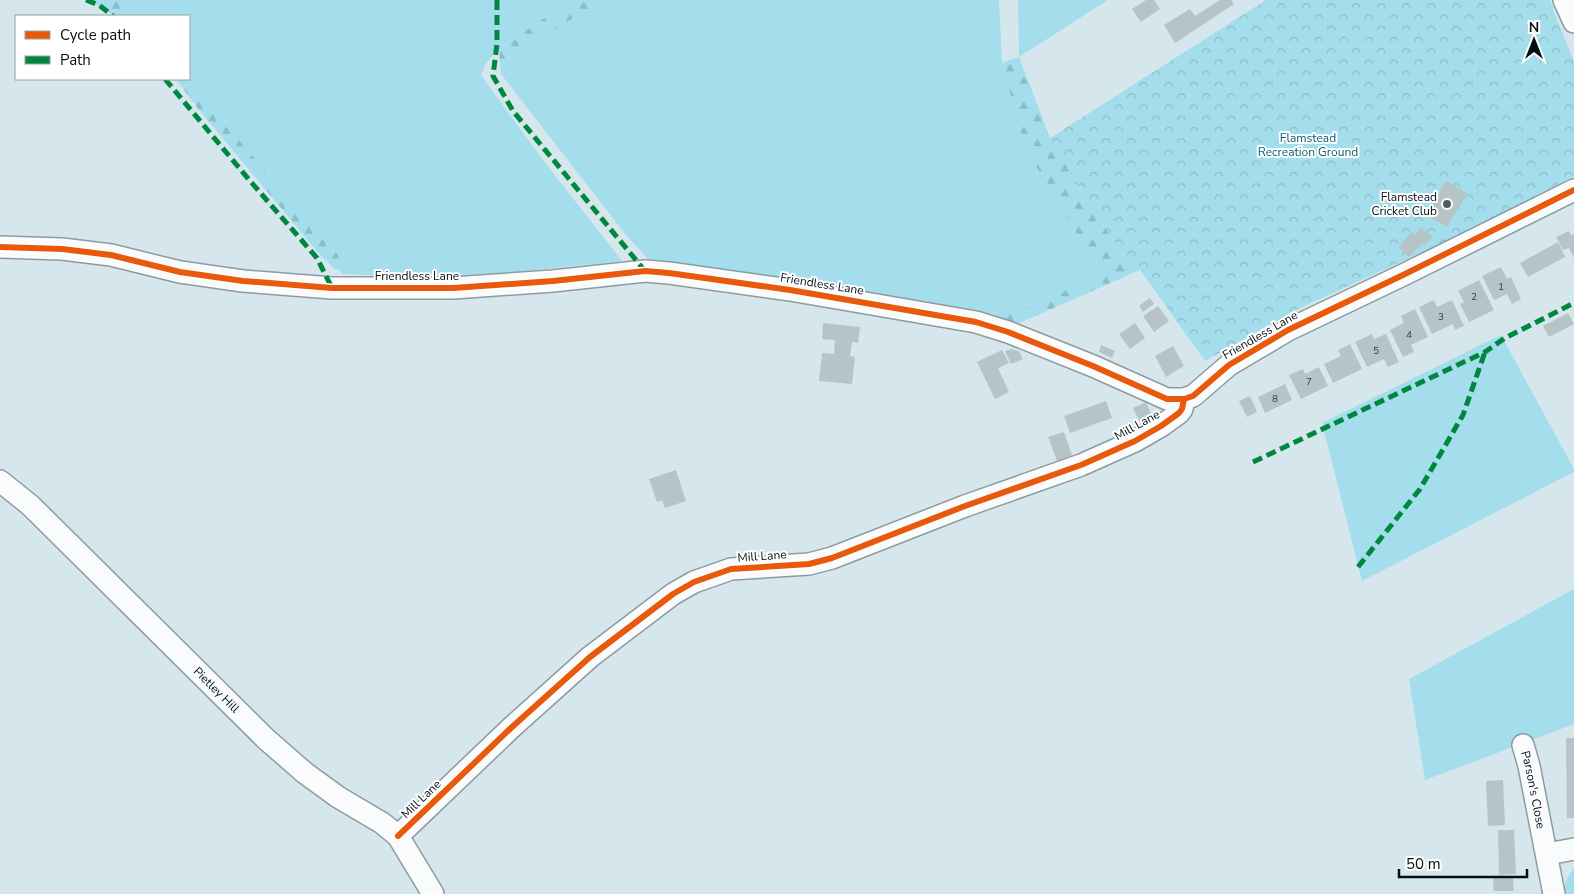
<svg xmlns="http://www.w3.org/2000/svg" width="1574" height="894" viewBox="0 0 1574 894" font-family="'Nunito Sans',sans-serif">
  <defs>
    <pattern id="forest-firs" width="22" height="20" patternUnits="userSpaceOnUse" patternTransform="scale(1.25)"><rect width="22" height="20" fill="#a4ddeb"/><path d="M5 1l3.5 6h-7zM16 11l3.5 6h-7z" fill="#8cbcc8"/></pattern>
    <pattern id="park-crowns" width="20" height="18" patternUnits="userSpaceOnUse" patternTransform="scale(1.25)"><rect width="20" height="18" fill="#a4ddeb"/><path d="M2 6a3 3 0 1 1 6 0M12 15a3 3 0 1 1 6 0" fill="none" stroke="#8cbcc8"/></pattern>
  </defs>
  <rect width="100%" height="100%" fill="#d5e7ec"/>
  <path fill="#a4ddeb" d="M129,0H572L499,48L485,65L481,75L536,151L622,261L506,273L420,277L342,274L189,76V16H142Z
    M604,0H999L1002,63L1070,223L1103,274L1024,309L997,311L993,314L648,259L626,235L501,74L500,62Z
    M1018,0H1108L1019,57Z
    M1501,335L1574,469V472L1362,581L1322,423Z
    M1574,589V724L1425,780L1409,679Z
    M1574,868V894H1565C1564,882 1567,878 1574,868Z"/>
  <path fill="url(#forest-firs)" d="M89,0H129L142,16H115Z
    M572,0H604L500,62L499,48Z
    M1019,57L1050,138L1086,198L1128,263L1140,270L1015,325L993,314L997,311L1024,309L1103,274L1070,223L1025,147L1002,63Z
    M189,76L243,145L338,255L340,266L336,270L321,256L199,110L176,79H189Z"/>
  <path fill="url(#park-crowns)" d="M1266,0H1550L1561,30L1574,61V176L1458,236L1296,310L1205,361L1140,270L1128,263L1086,198L1050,138Z"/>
  <path fill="#b6c4c8" d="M1146,0H1154L1160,9L1141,22L1132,9Z
    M1220,0H1231L1234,4L1175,43L1164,25L1190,9L1195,16Z
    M1446,181L1467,193L1447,227L1426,215Z
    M1421,227L1432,237L1425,245L1423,243L1409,257L1398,247L1412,232L1414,235Z
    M1569,231L1571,235L1574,234V258L1569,248L1563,250L1556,237Z
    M1558,242L1565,257L1528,277L1520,263Z
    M1501,267L1507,279L1511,277L1521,299L1512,304L1507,294L1494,300L1482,276Z
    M1479,280L1494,310L1469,322L1460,304L1464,302L1458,291Z
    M1150,298L1154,304L1143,312L1139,306Z
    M1434,300L1437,307L1452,300L1464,326L1455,330L1453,324L1432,334L1419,307Z
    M1158,306L1169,321L1154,332L1143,316Z
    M1415,309L1428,337L1411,345L1414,352L1403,357L1390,330L1404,323L1401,316Z
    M1568,313L1574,324L1549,337L1543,326Z
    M823,323L860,327L858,343L852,342L850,356L855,357L852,384L819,381L822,353L834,354L835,340L822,339Z
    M1135,323L1145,338L1130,349L1119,334Z
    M1372,334L1374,339L1386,334L1399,362L1388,367L1384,359L1367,367L1355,342Z
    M1350,344L1362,369L1333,383L1324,364L1341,356L1338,350Z
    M1101,345L1115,351L1112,358L1099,352Z
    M1173,346L1184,366L1166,377L1155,356Z
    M1011,349L1019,351L1023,359L1011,364L1005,351Z
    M1002,350L1009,363L998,368L1009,392L995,399L977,362Z
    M1319,367L1328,386L1301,399L1289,375L1303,369L1305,374Z
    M1285,384L1292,400L1265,413L1258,397Z
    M1250,396L1257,412L1247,417L1239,401Z
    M1106,401L1112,418L1070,433L1064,416Z
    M1146,402L1152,416L1140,422L1133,408Z
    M1064,432L1072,455L1057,461L1048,437Z
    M676,470L686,501L665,508L662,500L657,502L649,479Z
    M1566,738H1574V818H1567Z
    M1503,780L1505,825L1488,826L1486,781Z
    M1498,830H1514L1516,874L1499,875Z
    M1493,878H1513L1514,891H1494Z"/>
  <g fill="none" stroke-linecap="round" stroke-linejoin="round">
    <defs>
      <g id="minor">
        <path d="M1564,0L1574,22"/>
        <path d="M0,247L62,249L111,255L180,272L243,281L332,288H453L553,281L645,271L669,273L790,290L976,322L1008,332L1093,366L1167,399H1184L1193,396L1229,365L1288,330L1403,275L1574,190"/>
        <path id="s1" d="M0,481L30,505L266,739L305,773L338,797L382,823L398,836L433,894"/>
        <path id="s2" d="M1523,745L1529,766L1554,894"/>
        <path d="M398,836L512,727L590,657L673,594L694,582L731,569L809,564L832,558L965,506L1081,465L1135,441L1161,426L1179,413L1182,409L1184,399"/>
        <path d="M1547,854L1574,849"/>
      </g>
    </defs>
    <use href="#minor" stroke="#8d9b9f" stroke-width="24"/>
    <use href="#minor" stroke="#f9fbfc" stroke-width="21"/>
    <path stroke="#00873e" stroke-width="5" stroke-dasharray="10 5" stroke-linecap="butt" d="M86,0L99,5L113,16
      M497,0V44L493,76L513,111L645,271
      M165,79L251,182L317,258L332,288
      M1253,462L1485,352L1505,338L1574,303
      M1358,567L1420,489L1463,415L1485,352"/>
    <defs>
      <path id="cycleway" d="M0,247L62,249L111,255L180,272L243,281L332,288H453L553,281L645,271L669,273L790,290L976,322L1008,332L1093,366L1167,399H1184L1193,396L1229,365L1288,330L1403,275L1574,190
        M398,836L512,727L590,657L673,594L694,582L731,569L809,564L832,558L965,506L1081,465L1135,441L1161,426L1179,413L1182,409L1184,399"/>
    </defs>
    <use href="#cycleway" stroke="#fff" stroke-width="9"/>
    <use href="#cycleway" stroke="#e8590c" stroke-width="6"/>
  </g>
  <circle fill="#4d5b5e" stroke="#fff" stroke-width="2" cx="1447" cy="204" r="5"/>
  <g text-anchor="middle" stroke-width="4" stroke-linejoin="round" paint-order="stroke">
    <g font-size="10" fill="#303c40">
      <text x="1501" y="290">1</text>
      <text x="1474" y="300">2</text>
      <text x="1441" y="320">3</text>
      <text x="1409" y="338">4</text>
      <text x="1376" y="354">5</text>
      <text x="1309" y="385">7</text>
      <text x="1275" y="402">8</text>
    </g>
    <g font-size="12" fill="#075b6c" stroke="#fff">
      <text x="1308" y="142">Flamstead<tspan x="1308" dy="14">Recreation Ground</tspan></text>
    </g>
    <g font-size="12" fill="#040f12" stroke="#fff" text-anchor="end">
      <text x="1437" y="201">Flamstead<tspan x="1437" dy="14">Cricket Club</tspan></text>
    </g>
    <g font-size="12" fill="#040f12" stroke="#fff">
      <text x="417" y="280">Friendless Lane</text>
      <text transform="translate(822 284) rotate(9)" y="4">Friendless Lane</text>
      <text transform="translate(1260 335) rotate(-30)" y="4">Friendless Lane</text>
      <text transform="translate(1137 425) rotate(-29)" y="4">Mill Lane</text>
      <text transform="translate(762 556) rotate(-4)" y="4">Mill Lane</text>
      <text dy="4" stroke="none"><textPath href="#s1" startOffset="301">Pietley Hill</textPath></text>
      <text dy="4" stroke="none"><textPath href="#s2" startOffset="46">Parson's Close</textPath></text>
      <text transform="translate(421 799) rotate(-44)" y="4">Mill Lane</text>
    </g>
  </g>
  <rect x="15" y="15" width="175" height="65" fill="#ffffff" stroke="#9b9fa0"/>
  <rect x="25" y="31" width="25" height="8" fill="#e8590c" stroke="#9b9fa0"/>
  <text x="60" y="40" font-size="15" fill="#040f12">Cycle path</text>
  <rect x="25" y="56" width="25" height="8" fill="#00873e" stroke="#9b9fa0"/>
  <text x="60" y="65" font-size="15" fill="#040f12">Path</text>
  <g transform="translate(1534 40)" stroke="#ffffff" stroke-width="4" paint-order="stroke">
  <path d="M0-4L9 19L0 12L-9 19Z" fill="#040f12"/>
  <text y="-8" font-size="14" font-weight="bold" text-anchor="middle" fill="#040f12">N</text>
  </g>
  <path d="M1399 869v8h128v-8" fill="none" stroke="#040f12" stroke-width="2.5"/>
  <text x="1406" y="869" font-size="15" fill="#040f12" stroke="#ffffff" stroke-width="4" paint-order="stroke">50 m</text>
</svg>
